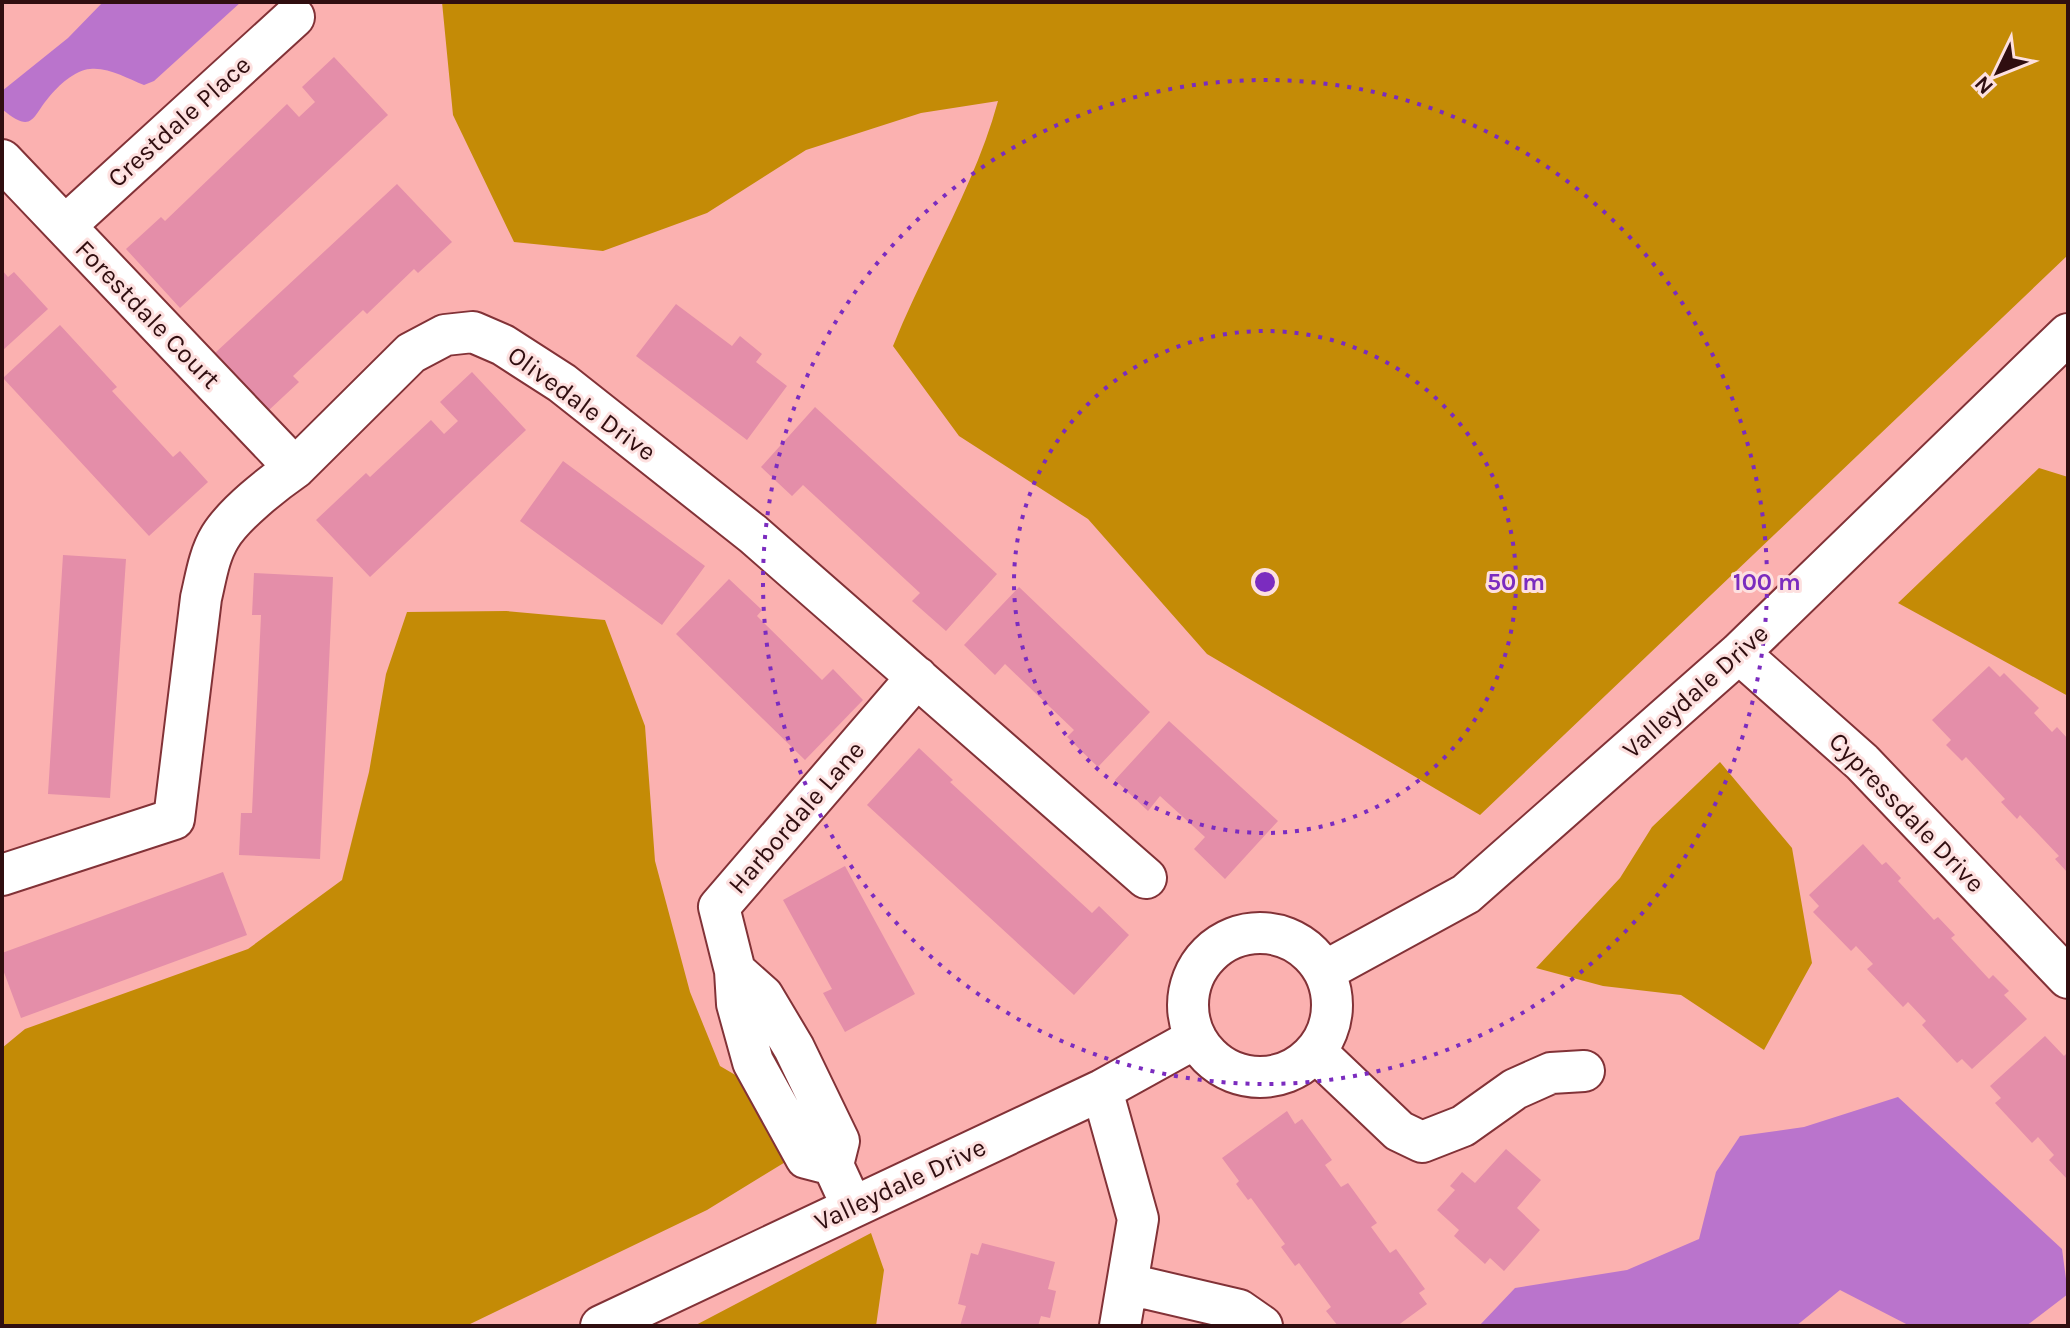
<svg xmlns="http://www.w3.org/2000/svg" width="2070" height="1328" viewBox="0 0 2070 1328" font-family="Karla,sans-serif">
  <rect width="100%" height="100%" fill="#fbb1b0"/>
  <path fill="#c48b06" d="M442,2H2068V255L1480,815L1207,654L1088,519L959,436L893,346C926,264 975,186 998,101L921,113L806,150L707,213L603,251L514,242L453,115Z
    M2039,468L2068,477V696L1898,603Z
    M506,611L605,620L645,726L655,861L690,992L720,1066L785,1104L805,1150L707,1210L466,1326H2V1048L25,1029L248,949L342,880L369,772L386,674L407,612Z
    M1720,762L1792,848L1812,963L1764,1050L1681,995L1603,986L1536,968L1620,878L1652,827Z
    M871,1233L884,1270L876,1326H694Z"/>
  <path fill="#ba74cc" d="M103,2H241L154,81L144,85C128,79 109,67 90,69C75,70 58,86 49,97C32,117 33,135 2,109V91L68,38Z
    M1898,1097L2062,1249L2068,1294L2026,1326H1910L1840,1290L1796,1326H1479L1515,1288L1627,1270L1699,1239L1716,1172L1740,1136L1804,1127Z"/>
  <path fill="#e48ea9" d="M334,57L388,115L180,308L126,249L161,217L165,221L287,104L299,117L315,102L302,87Z
    M397,184L452,242L418,273L414,269L367,314L363,310L293,376L299,382L269,410L215,353Z
    M2,270L8,277L14,272L48,309L2,351Z
    M676,304L732,346L740,336L762,354L756,362L787,386L747,440L636,356Z
    M60,325L117,387L112,391L173,457L180,451L208,482L149,536L3,378Z
    M472,372L526,430L370,577L316,520L366,473L370,477L431,420L444,434L458,421L440,402Z
    M815,407L997,574L946,631L912,601L920,593L803,485L792,496L761,467Z
    M563,461L705,566L662,625L520,521Z
    M63,555L126,559L110,798L48,794Z
    M254,573L333,577L320,859L239,855L241,813H252L261,615H252Z
    M729,579L762,610L757,616L822,680L833,669L863,700L805,760L676,634Z
    M1019,587L1150,712L1098,767L1067,737L1074,730L1005,664L995,675L964,645Z
    M1989,666L2000,677L2004,673L2039,708L2034,713L2052,732L2057,727L2068,739V873L2055,859L2059,856L2020,815L2017,819L2001,802L2005,799L1966,757L1962,761L1946,745L1951,740L1932,720Z
    M1169,721L1278,821L1225,879L1194,849L1205,837L1160,796L1148,811L1115,780Z
    M919,748L953,780L950,782L1092,913L1099,906L1129,935L1074,995L867,805Z
    M1863,844L1882,865L1886,862L1901,878L1898,881L1934,920L1938,917L1955,935L1951,938L1989,979L1993,975L2009,991L2004,995L2027,1019L1972,1069L1962,1059L1957,1063L1922,1025L1926,1021L1908,1002L1903,1007L1867,969L1873,964L1856,946L1851,951L1813,912L1819,906L1809,895Z
    M845,866L915,994L845,1032L823,993L832,989L783,900Z
    M223,872L247,935L21,1018L2,967V953Z
    M2045,1036L2064,1056L2068,1052V1180L2049,1160L2054,1155L2038,1137L2032,1143L1995,1103L2001,1098L1990,1086Z
    M1287,1111L1295,1124L1302,1119L1332,1160L1325,1165L1341,1187L1348,1183L1377,1223L1371,1227L1390,1253L1396,1249L1425,1289L1419,1293L1427,1304L1397,1326H1338L1326,1311L1331,1307L1299,1263L1295,1266L1281,1247L1285,1244L1251,1198L1248,1200L1236,1184L1239,1181L1222,1158Z
    M1506,1149L1541,1180L1517,1208L1540,1230L1504,1271L1490,1258L1485,1264L1454,1236L1459,1230L1437,1210L1455,1190L1450,1186L1462,1172L1475,1183Z
    M982,1243L1055,1262L1048,1289L1056,1291L1050,1318L1041,1316L1038,1326H960L966,1306L958,1304L971,1253L978,1255Z"/>
  <g fill="none" stroke-linecap="round" stroke-linejoin="round">
    <defs>
      <path id="minor" d="M2,160L295,468
        M65,226L294,17
        M1739,653L1862,762L2068,978
        M2,875L174,819L201,598C206,577 209,555 220,537C234,514 272,484 295,468L411,353L445,335L473,332L503,345L562,383L753,534L1146,878
        M1188 1005a72 72 0 1 1 144 0a72 72 0 1 1-144 0Z
        M735,971L763,996L794,1048L839,1141L833,1165L844,1189
        M1325,971L1466,894L1739,653L2068,334
        M1316,1052L1399,1131L1422,1142L1463,1126L1515,1089L1551,1073L1584,1071
        M1102,1090L1138,1219L1120,1326
        M833,1165L806,1158L753,1062L737,1004L735,971L719,907L917,677
        M1128,1284L1239,1310L1262,1326
        M601,1326L1102,1090L1196,1038"/>
    </defs>
    <use href="#minor" stroke="#823237" stroke-width="44"/>
    <use href="#minor" stroke="#fff" stroke-width="40"/>
  </g>
  <g fill="none" stroke="#7b2cbf" stroke-width="4" stroke-dasharray="4 8">
    <circle cx="1265" cy="582" r="251"/>
    <circle cx="1265" cy="582" r="502"/>
  </g>
  <g text-anchor="middle" stroke-width="6" stroke-linejoin="round" paint-order="stroke">
    <g font-size="26" fill="#300e10" stroke="#fde0df">
      <text transform="translate(179 121) rotate(-42)" y="9">Crestdale Place</text>
      <text transform="translate(148 314) rotate(46)" y="9">Forestdale Court</text>
      <text transform="translate(582 403) rotate(36)" y="9">Olivedale Drive</text>
      <text transform="translate(1695 691) rotate(-42)" y="9">Valleydale Drive</text>
      <text transform="translate(1907 812) rotate(46)" y="9">Cypressdale Drive</text>
      <text transform="translate(796 817) rotate(-49)" y="9">Harbordale Lane</text>
      <text transform="translate(900 1184) rotate(-25)" y="9">Valleydale Drive</text>
    </g>
  </g>
  <circle cx="1265" cy="582" r="12" fill="#7b2cbf" stroke="#fde0df" stroke-width="4"/>
  <g font-size="24" text-anchor="middle" font-weight="bold" fill="#7b2cbf" stroke="#fde0df" stroke-width="6" stroke-linejoin="round" paint-order="stroke">
    <text x="1516" y="590">50 m</text>
    <text x="1767" y="590">100 m</text>
  </g>
  <rect width="2070" height="1328" fill="none" stroke="#300e10" stroke-width="8"/>
  <g transform="translate(1998 72) rotate(227)" stroke="#fde0df" stroke-width="6" paint-order="stroke">
  <path d="M0-6L14 30L0 20L-14 30Z" fill="#300e10"/>
  <text y="-12" font-size="22" font-weight="bold" text-anchor="middle" fill="#300e10">N</text>
  </g>
</svg>
